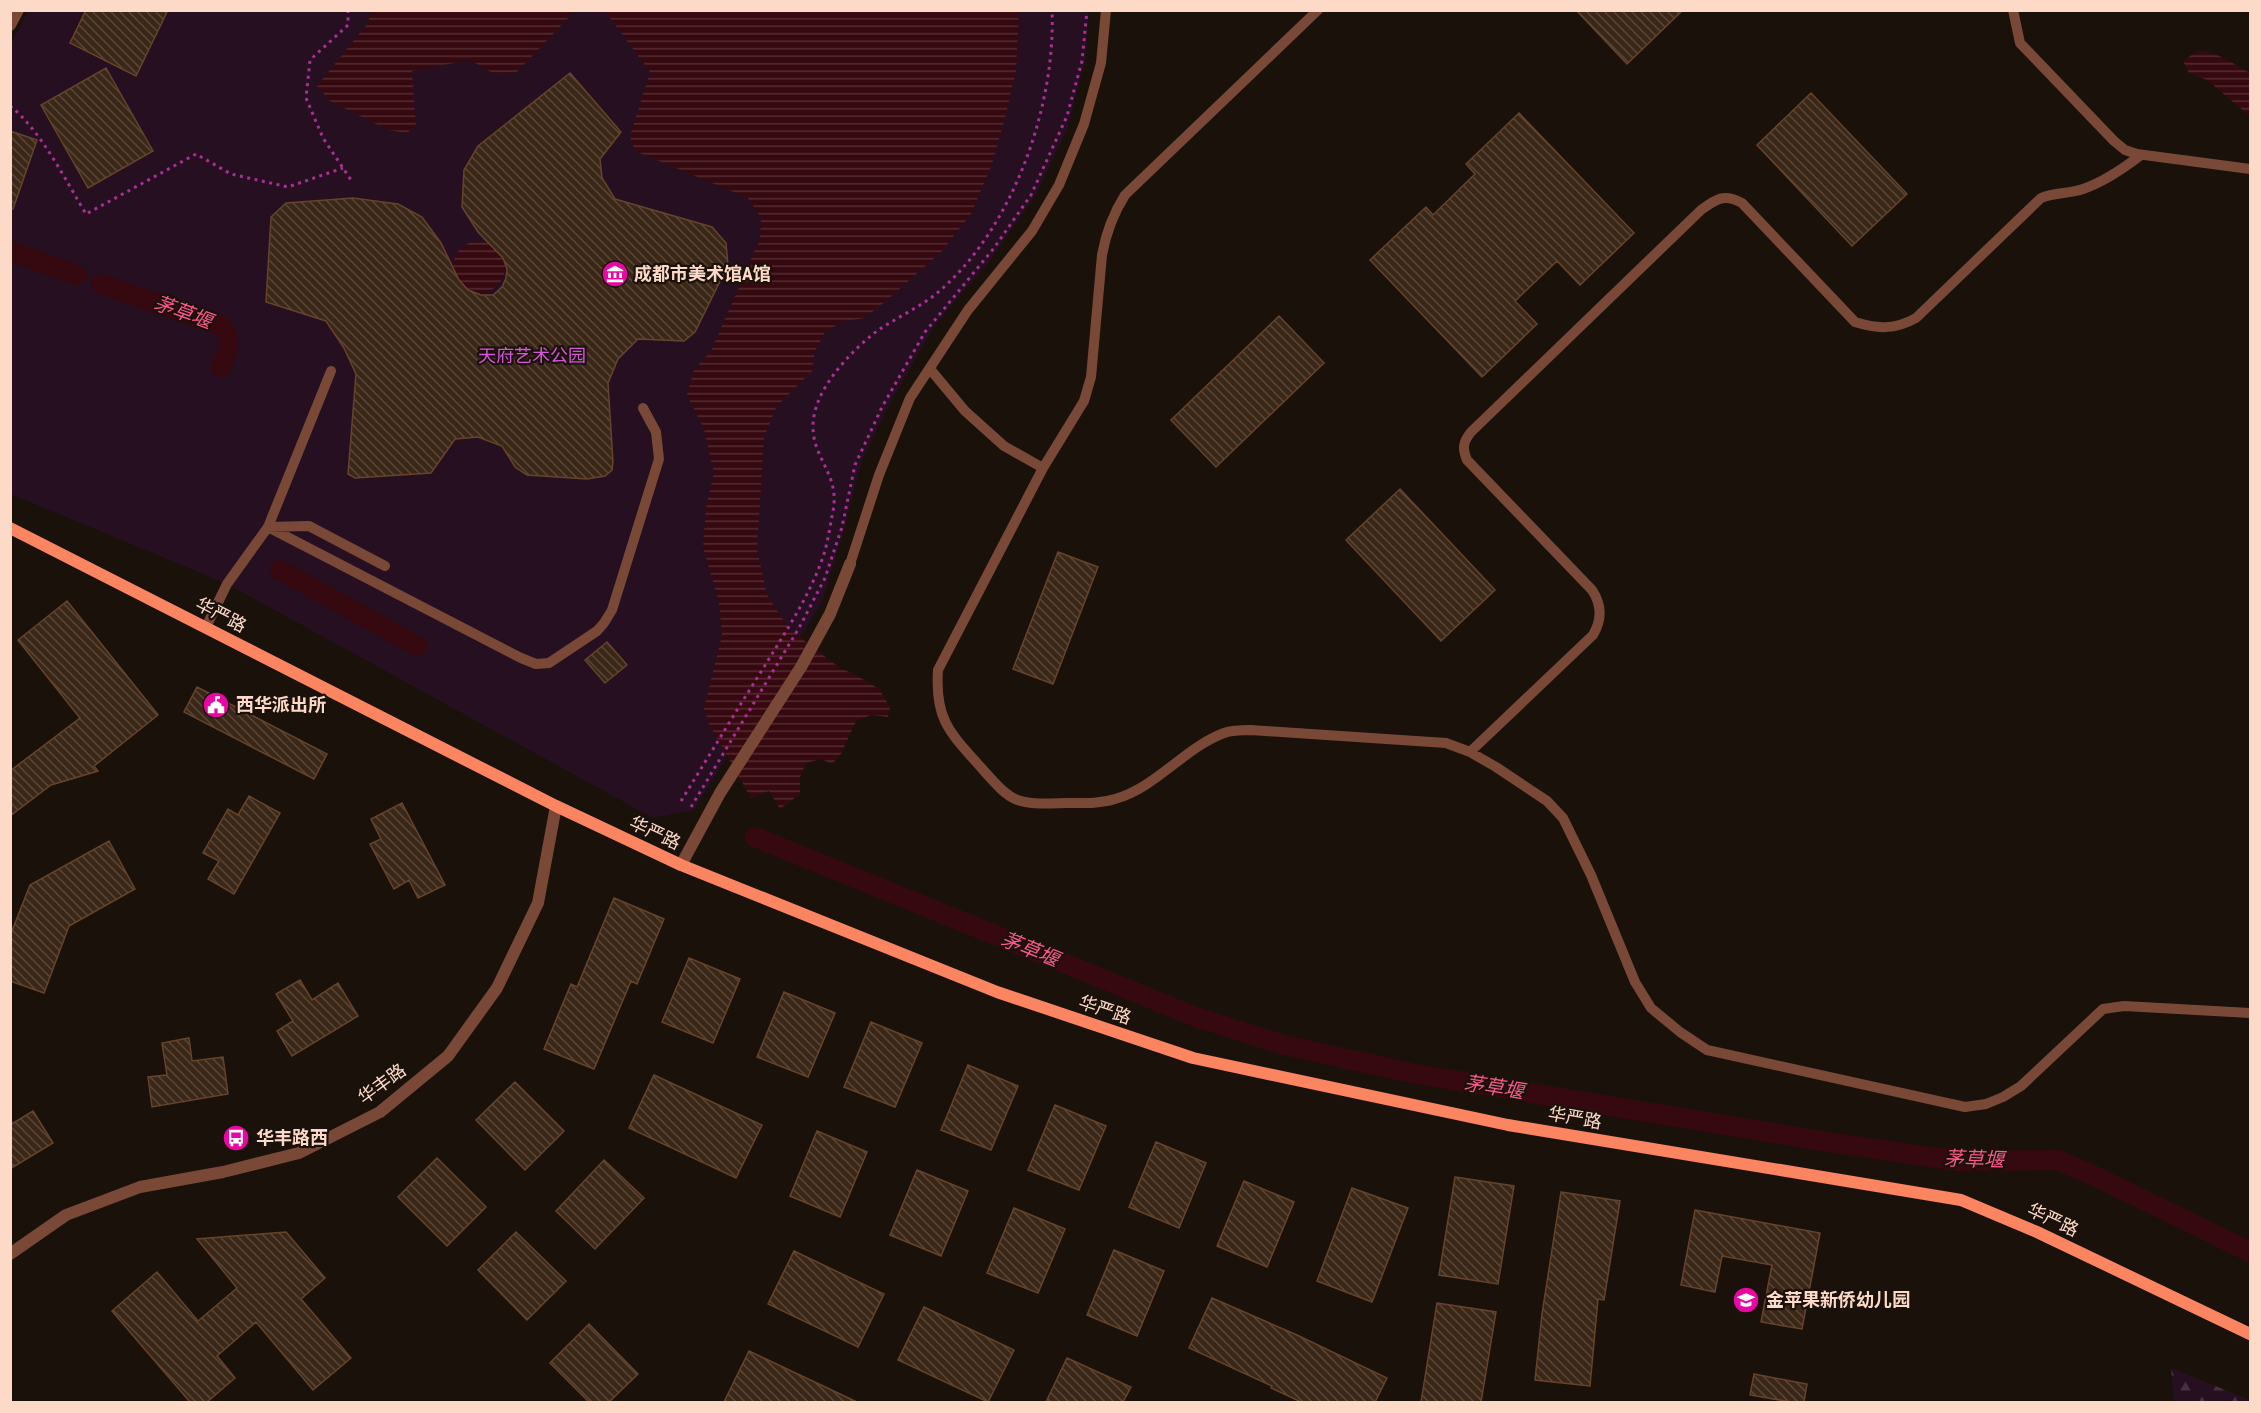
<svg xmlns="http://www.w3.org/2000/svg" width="2261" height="1413" viewBox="0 0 2261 1413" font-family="'Roboto Condensed','Noto Sans SC',sans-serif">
  <defs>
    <pattern id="forest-firs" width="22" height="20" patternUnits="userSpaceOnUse" patternTransform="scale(1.5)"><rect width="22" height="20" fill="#250f21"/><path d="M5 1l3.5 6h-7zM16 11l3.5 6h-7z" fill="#463140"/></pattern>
    <pattern id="water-rules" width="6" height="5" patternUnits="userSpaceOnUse" patternTransform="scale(1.5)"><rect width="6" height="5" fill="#360910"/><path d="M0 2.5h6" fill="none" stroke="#542c31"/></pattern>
    <pattern id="building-back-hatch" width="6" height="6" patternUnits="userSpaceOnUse" patternTransform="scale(1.5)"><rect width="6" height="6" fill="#3b2718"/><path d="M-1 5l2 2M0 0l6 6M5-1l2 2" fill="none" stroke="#584638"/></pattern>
  </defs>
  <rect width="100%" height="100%" fill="#1b110b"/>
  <path fill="url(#forest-firs)" d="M2171,1368L2250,1400V1402H2174Z"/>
  <path fill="#250f21" d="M28,11H1089L1086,56L1068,127L1037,193L991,259L936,324L892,399L862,461L844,531L822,602L694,810L653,818L227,584L11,494L10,47Z"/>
  <path fill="url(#water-rules)" d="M372,11H575L517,72L493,73L470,60L412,71L416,124L407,133L388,130L330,101L317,86L367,24Z
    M605,11H1019L1016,70L1006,114L992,164L971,214L942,251L885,302L864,318L842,322L825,332L815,351L812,371L777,406L764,437L757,549L767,595L789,629L840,668L856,675L879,689L890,707L888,717L871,715L856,721L841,754L832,764L821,759L806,763L800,777V794L780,809L769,791L751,798L709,724L704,708L722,635L719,602L703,547L706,507L714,473L704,429L687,395L694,370L711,351L760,239L761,218L748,198L635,151L630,136L650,72Z
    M2197,51C2217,51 2233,64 2250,73V116L2207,80L2189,73L2183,61Z
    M453 267a26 26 0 1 1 52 0a26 26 0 1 1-52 0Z"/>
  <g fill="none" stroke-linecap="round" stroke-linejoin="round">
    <path stroke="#360910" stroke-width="20" d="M10,251L77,275
      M101,284L222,326C233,340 228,352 221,367
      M280,570L417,646
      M755,837L1196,1017L1284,1045L1416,1074L1828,1142L1958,1161L2058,1160L2101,1179L2250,1252"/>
  </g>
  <path fill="url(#building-back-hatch)" stroke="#67432b" stroke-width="1.5" d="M86,10H168L136,76L70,43Z
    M1576,10H1683L1627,64Z
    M106,68L153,151L88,188L41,105Z
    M570,73L621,132L600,159L602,178L615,199L712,227L726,243L728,265L695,332L684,341L638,339L618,359L608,383L613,462L612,470L605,476L587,479L527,475L515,467L502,446L478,437L455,439L431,473L355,478L348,474L356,374L344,348L326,321L266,302L271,217L286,203L353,198L398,204L422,217L441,243L459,280L468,290L481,295H493L502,287L506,278L507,269L503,258L478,232L462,207L464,170L478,146Z
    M1811,93L1907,194L1852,246L1757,145Z
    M1519,113L1634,233L1580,285L1557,261L1515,301L1537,324L1482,377L1370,260L1426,207L1433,215L1475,174L1466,164Z
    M10,131L37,140L13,209H10Z
    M1279,316L1324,363L1216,467L1171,420Z
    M1400,489L1495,590L1441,641L1346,540Z
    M1058,552L1098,567L1053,684L1013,669Z
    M67,601L158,715L94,766L98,771L51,785L10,816V771L80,718L18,640Z
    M607,642L627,665L605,683L585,660Z
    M197,687L327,754L314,779L184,712Z
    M249,796L280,813L234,894L208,879L219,861L203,853L228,809L238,815Z
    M402,803L445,885L418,898L409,880L394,889L370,844L381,839L371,819Z
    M109,841L135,889L69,926L44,993L10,981V936L30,885Z
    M614,898L664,919L637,984L631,981L594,1069L544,1049L571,984L577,987Z
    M689,958L740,979L713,1043L662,1022Z
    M300,980L312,1000L338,983L358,1016L292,1056L277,1031L293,1021L276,994Z
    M784,992L835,1013L808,1077L757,1057Z
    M871,1022L922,1043L895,1107L844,1087Z
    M189,1038L192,1061L223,1057L228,1094L152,1107L148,1077L167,1075L162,1043Z
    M968,1065L1018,1086L991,1150L941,1130Z
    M654,1075L762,1125L736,1178L629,1128Z
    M515,1082L564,1131L525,1170L476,1120Z
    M1055,1105L1106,1126L1079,1190L1028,1170Z
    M33,1111L53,1143L10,1169V1125Z
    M817,1131L867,1152L840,1217L790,1196Z
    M1156,1142L1206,1163L1179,1228L1129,1207Z
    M437,1158L486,1207L447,1246L398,1197Z
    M604,1160L644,1198L595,1249L556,1211Z
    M917,1170L968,1191L941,1256L890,1235Z
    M1455,1177L1514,1186L1498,1284L1439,1275Z
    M1244,1181L1294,1202L1267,1267L1217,1246Z
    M1352,1188L1408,1208L1372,1302L1317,1281Z
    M1561,1192L1620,1201L1604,1300L1598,1299L1590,1386L1535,1380L1542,1314Z
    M1014,1208L1065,1229L1038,1293L987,1273Z
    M1695,1210L1820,1233L1802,1329L1761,1322L1772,1265L1722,1256L1715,1292L1681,1285Z
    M286,1232L325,1278L301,1299L351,1358L313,1390L256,1322L217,1356L235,1378L207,1402H190L112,1311L157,1272L198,1321L237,1288L197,1239Z
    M516,1232L566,1281L527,1320L478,1270Z
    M1114,1250L1164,1271L1137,1336L1087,1315Z
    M794,1251L884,1294L858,1347L768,1304Z
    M1212,1298L1297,1335L1387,1378L1375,1402H1301L1271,1388L1272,1386L1189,1348Z
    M1437,1303L1496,1312L1481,1402H1421Z
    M924,1307L1014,1350L988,1402L898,1360Z
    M589,1324L638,1374L609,1402H589L550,1363Z
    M749,1351L857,1402H724Z
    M1067,1358L1131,1387L1123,1402H1046Z
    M1754,1374L1807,1384L1804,1402H1791L1750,1395Z"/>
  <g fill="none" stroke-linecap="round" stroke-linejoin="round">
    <path stroke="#a92f96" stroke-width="3" stroke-dasharray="3 4.5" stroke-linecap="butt" d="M348,10V25L310,60L306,98L323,138L351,180
      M10,106C40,129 66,181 86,214L196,154L231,174L288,187L343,168
      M681,801C709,756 736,711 764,667C786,631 809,597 823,557C828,542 830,526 833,511C842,465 796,452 820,397C832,372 855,348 877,331C896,318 918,308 936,294C1012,231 1056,107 1052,10
      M691,807L799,628L825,578L842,527L855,465L882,407L925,332L994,248L1031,195L1067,116L1082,61L1087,10"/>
    <path stroke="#794837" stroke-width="10" d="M1318,10L1125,195C1113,214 1106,233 1102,255L1091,377L1084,401L1043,468L938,670C935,716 947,730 977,763C1012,802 1011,805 1065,803C1082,803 1099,804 1115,799C1157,787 1184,748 1224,733C1232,730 1243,730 1251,730L1446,743L1470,752L1496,767L1547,801L1563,818L1591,875L1635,982L1651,1008L1680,1032L1707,1050L1965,1107L1986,1104L2003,1097L2021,1086L2103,1009L2124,1006L2250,1013
      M2013,10L2020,43L2114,141L2125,150L2137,154L2250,169
      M930,369L965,411L1004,446L1043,468
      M850,564L879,475L910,398L968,310L1032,231L1059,185L1084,124L1101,63L1106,10
      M385,566L309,526L268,527L521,658L536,664L549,663L597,631L604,623L612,610L659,459L656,432L643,408
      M206,627L227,584L268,527L331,371
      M1470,752L1593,635C1602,620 1602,605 1592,590L1467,460C1462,448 1463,442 1471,432L1701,210C1716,199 1724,193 1742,203L1855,322C1877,329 1895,330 1916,318L2041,198C2055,192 2069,194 2083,189C2104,182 2124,168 2141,155"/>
    <path stroke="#794837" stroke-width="12" d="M10,25L18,10
      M681,865L720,793L801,667L830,614L850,564
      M10,1254L66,1215L140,1187L223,1172L299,1153L380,1112L448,1056L497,988L538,903L556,806"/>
    <path stroke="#fb8560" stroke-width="12" d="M10,528L556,806L681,865L997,992L1193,1058L1508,1125L1961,1200L2037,1232L2250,1334"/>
  </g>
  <defs>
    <symbol id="museum-disc" viewBox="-11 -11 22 22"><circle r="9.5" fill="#ea06a3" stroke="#1b110b"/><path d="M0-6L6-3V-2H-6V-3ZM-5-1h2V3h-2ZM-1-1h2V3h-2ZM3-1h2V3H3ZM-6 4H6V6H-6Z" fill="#fff"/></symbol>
    <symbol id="civic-disc" viewBox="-11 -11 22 22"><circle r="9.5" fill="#ea06a3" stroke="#1b110b"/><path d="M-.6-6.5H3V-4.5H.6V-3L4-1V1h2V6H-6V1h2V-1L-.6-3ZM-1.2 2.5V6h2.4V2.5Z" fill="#fff"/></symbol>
    <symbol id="bus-disc" viewBox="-11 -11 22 22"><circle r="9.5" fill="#ea06a3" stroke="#1b110b"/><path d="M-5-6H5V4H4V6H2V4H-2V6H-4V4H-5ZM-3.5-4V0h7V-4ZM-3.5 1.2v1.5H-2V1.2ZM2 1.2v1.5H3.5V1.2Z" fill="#fff"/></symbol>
    <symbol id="school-disc" viewBox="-11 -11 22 22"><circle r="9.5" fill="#ea06a3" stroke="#1b110b"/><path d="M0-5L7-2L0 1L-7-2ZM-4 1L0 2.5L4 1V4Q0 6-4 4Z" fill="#fff"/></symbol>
  </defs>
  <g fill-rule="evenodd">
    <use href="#museum-disc" x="600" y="259" width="30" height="30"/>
    <use href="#civic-disc" x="201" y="690" width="30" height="30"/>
    <use href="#bus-disc" x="221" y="1123" width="30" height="30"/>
    <use href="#school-disc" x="1731" y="1285" width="30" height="30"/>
  </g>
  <g text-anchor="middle" stroke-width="4.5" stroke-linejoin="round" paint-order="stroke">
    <g font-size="18" font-weight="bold" fill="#fdd9c7" stroke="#1b110b" text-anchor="start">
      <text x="634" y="280">成都市美术馆A馆</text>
      <text x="236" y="711">西华派出所</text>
      <text x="256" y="1144">华丰路西</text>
      <text x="1766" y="1306">金苹果新侨幼儿园</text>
    </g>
    <g font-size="18" fill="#d556da" stroke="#1b110b">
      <text x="532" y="362">天府艺术公园</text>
    </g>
    <g font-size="18" fill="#fdd9c7" stroke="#1b110b">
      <text transform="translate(221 615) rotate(27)" y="6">华严路</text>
      <text transform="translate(655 833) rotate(25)" y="6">华严路</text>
      <text transform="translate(1105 1010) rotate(19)" y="6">华严路</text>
      <text transform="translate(382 1084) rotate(-36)" y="6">华丰路</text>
      <text transform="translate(1575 1118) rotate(10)" y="6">华严路</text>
      <text transform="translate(2053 1220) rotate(25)" y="6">华严路</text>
    </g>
    <g font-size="20" font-style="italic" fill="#fa588c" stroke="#1b110b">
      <text transform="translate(183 312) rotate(20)" y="7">茅草堰</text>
      <text transform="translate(1030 949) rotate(22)" y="7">茅草堰</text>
      <text transform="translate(1494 1087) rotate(9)" y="7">茅草堰</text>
      <text transform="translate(1974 1159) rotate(2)" y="7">茅草堰</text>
    </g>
  </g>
  <rect width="2261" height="1413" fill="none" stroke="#fdd9c7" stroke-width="24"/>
</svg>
